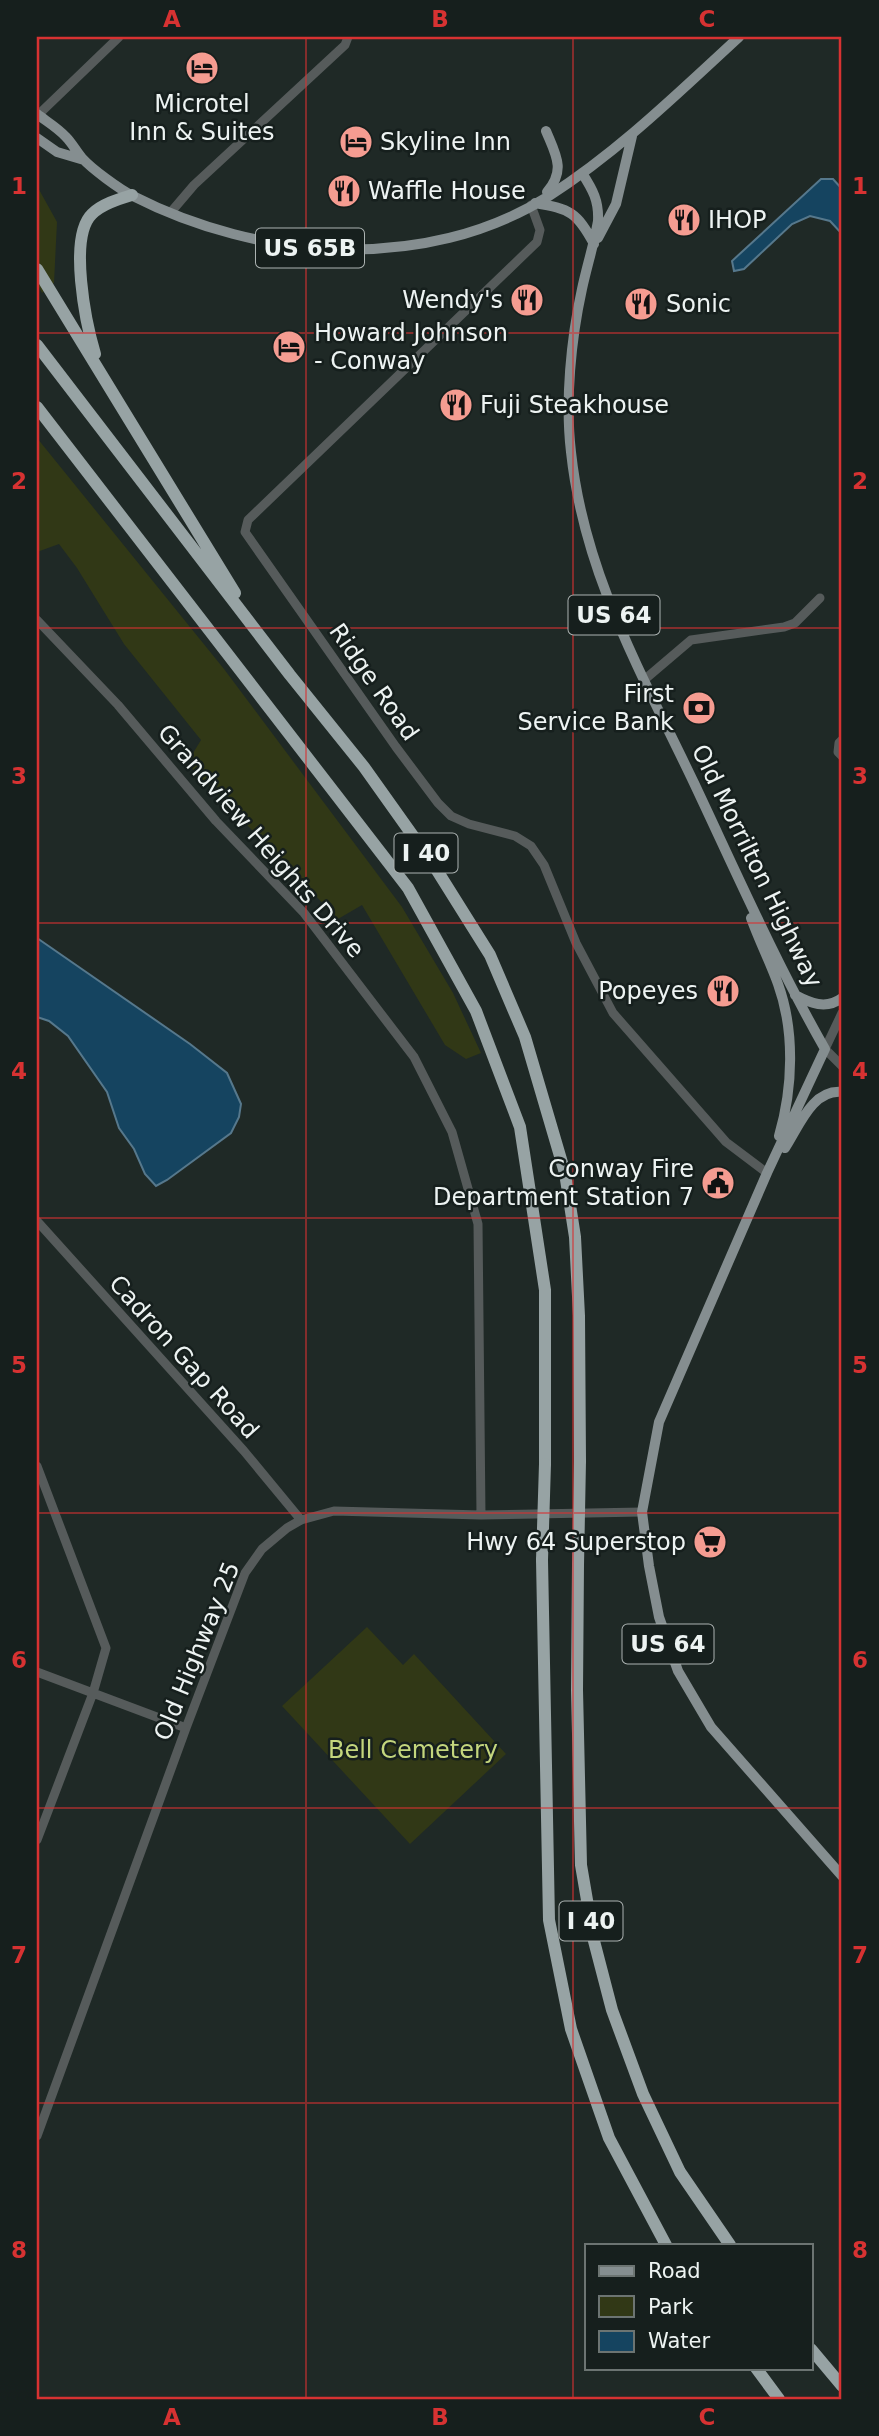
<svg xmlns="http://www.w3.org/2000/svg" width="879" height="2436" viewBox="0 0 879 2436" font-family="'DejaVu Sans',sans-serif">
  <rect width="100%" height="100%" fill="#1f2926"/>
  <path fill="#313816" d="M37,186L57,222L54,283L42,293L37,283Z
    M37,438L224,669L402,907L453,993L481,1053L466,1059L445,1045L362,905L338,919L187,763L201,740L124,644L77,568L59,544L37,552Z
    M367,1627L403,1665L414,1654L506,1754L410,1844L282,1706Z"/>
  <path fill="#154460" stroke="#56788c" stroke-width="2" d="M821,179H833L842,189V234L830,221L810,216L792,224L744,269L734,271L732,261Z
    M37,938L190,1044L227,1073L241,1104L239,1117L231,1133L167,1180L156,1186L145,1174L134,1149L119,1128L107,1092L68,1036L49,1021L37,1017Z"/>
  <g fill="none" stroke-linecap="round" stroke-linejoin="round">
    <path stroke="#565b5b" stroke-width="9" d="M38,115L119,37
      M531,205L540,230L537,242L248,520L245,532L396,747L438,803L451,816L469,824L515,836L531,846L544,865L576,943L613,1013L726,1142L767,1173
      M171,212L194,185L345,45L348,37
      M37,620L118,705L216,821L304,913L414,1057L452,1132L478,1224L481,1515
      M644,680L691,640L784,627L795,623L820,598
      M842,740L839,743L838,752L842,756
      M842,1013L825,1049L842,1066
      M37,1221L244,1451L301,1520
      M37,1466L106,1648L93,1693L37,1840
      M37,1672L186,1728
      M37,2136L186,1728L245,1573L262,1549L287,1528L301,1520L334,1511L481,1515L642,1512"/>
    <path stroke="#858e90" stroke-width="10" d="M37,114C46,121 58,128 66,137C72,143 76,151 82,158C92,169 119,189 133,196C258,260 425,274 549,196C619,151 678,93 739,37
      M546,131C556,155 566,170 547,192
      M37,138L57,152L84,160
      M582,173C593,190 599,201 598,221C594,244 587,266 582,289C571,339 565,401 571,452C584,574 642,674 694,783C736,872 776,963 825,1049L767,1173L659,1422L642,1512L649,1566L659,1617L678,1671L711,1727L842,1876
      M535,203C570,209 577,212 594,244
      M598,238L616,204L632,136
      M751,918C759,940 770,962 778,984C795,1031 793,1088 779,1136
      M795,995C810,1003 826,1010 842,998
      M785,1148C799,1127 812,1089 842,1092"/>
    <path stroke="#97a3a4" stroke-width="12" d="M37,269L235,593
      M37,345L290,675L364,767L433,864L490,955L525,1037L565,1173L575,1237L579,1316L580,1461
      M95,354C86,324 68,237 92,214C102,204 119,199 132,195
      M37,407L408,888L476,1011L520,1127L545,1290V1464
      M542,1560L549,1920L571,2029L609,2138L666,2245
      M578,1565L577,1690L581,1865L594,1941L612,2010L643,2094L680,2172L730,2245
      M811,2349L842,2386
      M756,2368L779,2399"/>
    <path stroke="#97a3a4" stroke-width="12" d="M542,1560L545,1464
      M578,1565L580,1461"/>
  </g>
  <path fill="none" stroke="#d73232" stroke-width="2" stroke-opacity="0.55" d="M306,37V2399M573,37V2399M37,333H842M37,628H842M37,923H842M37,1218H842M37,1513H842M37,1808H842M37,2103H842"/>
  <defs>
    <symbol id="hotel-disc" viewBox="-11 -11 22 22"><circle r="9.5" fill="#f59c91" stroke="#161f1d"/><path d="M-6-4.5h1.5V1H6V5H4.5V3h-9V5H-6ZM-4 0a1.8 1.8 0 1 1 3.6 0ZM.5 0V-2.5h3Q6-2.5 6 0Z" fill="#111"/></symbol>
    <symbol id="restaurant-disc" viewBox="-11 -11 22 22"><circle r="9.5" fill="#f59c91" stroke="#161f1d"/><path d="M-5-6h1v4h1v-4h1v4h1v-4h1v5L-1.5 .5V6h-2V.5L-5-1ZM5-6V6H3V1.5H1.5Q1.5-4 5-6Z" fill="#111"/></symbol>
    <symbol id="bank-disc" viewBox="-11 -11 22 22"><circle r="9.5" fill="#f59c91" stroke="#161f1d"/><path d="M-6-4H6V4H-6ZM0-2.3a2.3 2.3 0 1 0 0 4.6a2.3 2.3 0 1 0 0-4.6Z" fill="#111"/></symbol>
    <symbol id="civic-disc" viewBox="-11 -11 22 22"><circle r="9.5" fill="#f59c91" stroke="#161f1d"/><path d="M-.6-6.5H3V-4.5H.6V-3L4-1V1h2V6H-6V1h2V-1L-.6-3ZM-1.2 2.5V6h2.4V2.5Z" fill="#111"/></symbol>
    <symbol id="supermarket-disc" viewBox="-11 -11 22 22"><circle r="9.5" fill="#f59c91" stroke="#161f1d"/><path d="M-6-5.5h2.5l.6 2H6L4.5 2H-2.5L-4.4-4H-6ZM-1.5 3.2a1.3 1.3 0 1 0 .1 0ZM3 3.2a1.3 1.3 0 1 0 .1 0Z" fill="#111"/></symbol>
  </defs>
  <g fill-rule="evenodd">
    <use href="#hotel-disc" x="183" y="49" width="38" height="38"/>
    <use href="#hotel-disc" x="337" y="123" width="38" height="38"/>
    <use href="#restaurant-disc" x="325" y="172" width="38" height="38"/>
    <use href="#restaurant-disc" x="665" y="201" width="38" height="38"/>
    <use href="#restaurant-disc" x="508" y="281" width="38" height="38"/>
    <use href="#restaurant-disc" x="622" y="285" width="38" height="38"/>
    <use href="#hotel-disc" x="270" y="328" width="38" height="38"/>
    <use href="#restaurant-disc" x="437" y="386" width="38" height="38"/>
    <use href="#bank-disc" x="680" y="689" width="38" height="38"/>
    <use href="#restaurant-disc" x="704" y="972" width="38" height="38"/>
    <use href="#civic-disc" x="699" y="1164" width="38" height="38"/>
    <use href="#supermarket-disc" x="691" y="1523" width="38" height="38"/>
  </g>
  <g text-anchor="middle" stroke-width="5" stroke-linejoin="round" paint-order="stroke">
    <g fill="#161f1d" stroke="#acb3b2" stroke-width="2">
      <rect x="256" y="228.5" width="108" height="39" rx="5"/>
      <rect x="568.5" y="595.5" width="91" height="39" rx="5"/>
      <rect x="394.5" y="833.5" width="63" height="39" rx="5"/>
      <rect x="622.5" y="1624.5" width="91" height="39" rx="5"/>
      <rect x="559.5" y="1901.5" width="63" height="39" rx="5"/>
    </g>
    <g font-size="23" font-weight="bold" fill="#edf3f2">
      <text x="310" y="256">US 65B</text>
      <text x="614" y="623">US 64</text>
      <text x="426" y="861">I 40</text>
      <text x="668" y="1652">US 64</text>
      <text x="591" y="1929">I 40</text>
    </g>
    <g font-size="24" fill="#edf3f2" stroke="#161f1d" text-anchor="start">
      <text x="202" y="112" text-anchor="middle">Microtel<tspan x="202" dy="28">Inn &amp; Suites</tspan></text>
      <text x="380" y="150">Skyline Inn</text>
      <text x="368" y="199">Waffle House</text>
      <text x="708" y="228">IHOP</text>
      <text x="503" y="308" text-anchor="end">Wendy's</text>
      <text x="666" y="312">Sonic</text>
      <text x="314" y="341">Howard Johnson<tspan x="314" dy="28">- Conway</tspan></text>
      <text x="480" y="413">Fuji Steakhouse</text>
      <text x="674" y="702" text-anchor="end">First<tspan x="674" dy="28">Service Bank</tspan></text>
      <text x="698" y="999" text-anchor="end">Popeyes</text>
      <text x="694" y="1177" text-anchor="end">Conway Fire<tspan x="694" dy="28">Department Station 7</tspan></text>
      <text x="686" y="1550" text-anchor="end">Hwy 64 Superstop</text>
    </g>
    <g font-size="24" fill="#edf3f2" stroke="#161f1d">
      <text transform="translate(374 682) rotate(55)" y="8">Ridge Road</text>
      <text transform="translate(261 841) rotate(49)" y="8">Grandview Heights Drive</text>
      <text transform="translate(757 866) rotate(64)" y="8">Old Morrilton Highway</text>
      <text transform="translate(184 1357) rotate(48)" y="8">Cadron Gap Road</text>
      <text transform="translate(197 1651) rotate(-68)" y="8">Old Highway 25</text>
    </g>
    <g font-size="24" fill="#c4d67d" stroke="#161f1d">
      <text x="413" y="1758">Bell Cemetery</text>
    </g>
  </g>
  <rect width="879" height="2436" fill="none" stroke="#161f1d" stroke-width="77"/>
  <rect x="585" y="2244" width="228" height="126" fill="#161f1d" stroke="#6c7472" stroke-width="2"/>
  <rect x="599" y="2266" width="35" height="10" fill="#858e90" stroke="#6c7472" stroke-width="2"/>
  <text x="648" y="2278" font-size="21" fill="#edf3f2">Road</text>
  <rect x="599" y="2296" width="35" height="21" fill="#313816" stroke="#6c7472" stroke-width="2"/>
  <text x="648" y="2314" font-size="21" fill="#edf3f2">Park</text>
  <rect x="599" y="2331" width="35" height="21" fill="#154460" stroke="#6c7472" stroke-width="2"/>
  <text x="648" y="2348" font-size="21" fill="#edf3f2">Water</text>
  <rect x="38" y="38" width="802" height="2360" fill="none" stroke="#d73232" stroke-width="2.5"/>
  <g font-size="23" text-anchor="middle" font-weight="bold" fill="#d73232">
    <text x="172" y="27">A</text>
    <text x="440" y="27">B</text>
    <text x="707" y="27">C</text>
    <text x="19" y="194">1</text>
    <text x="860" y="194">1</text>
    <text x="19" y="489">2</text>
    <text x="860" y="489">2</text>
    <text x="19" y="784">3</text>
    <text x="860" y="784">3</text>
    <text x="19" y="1079">4</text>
    <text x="860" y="1079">4</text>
    <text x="19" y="1373">5</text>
    <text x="860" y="1373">5</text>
    <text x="19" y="1668">6</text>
    <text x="860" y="1668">6</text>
    <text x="19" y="1963">7</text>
    <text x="860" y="1963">7</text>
    <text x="19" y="2258">8</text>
    <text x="860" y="2258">8</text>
    <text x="172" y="2425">A</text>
    <text x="440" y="2425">B</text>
    <text x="707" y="2425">C</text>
  </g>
</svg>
